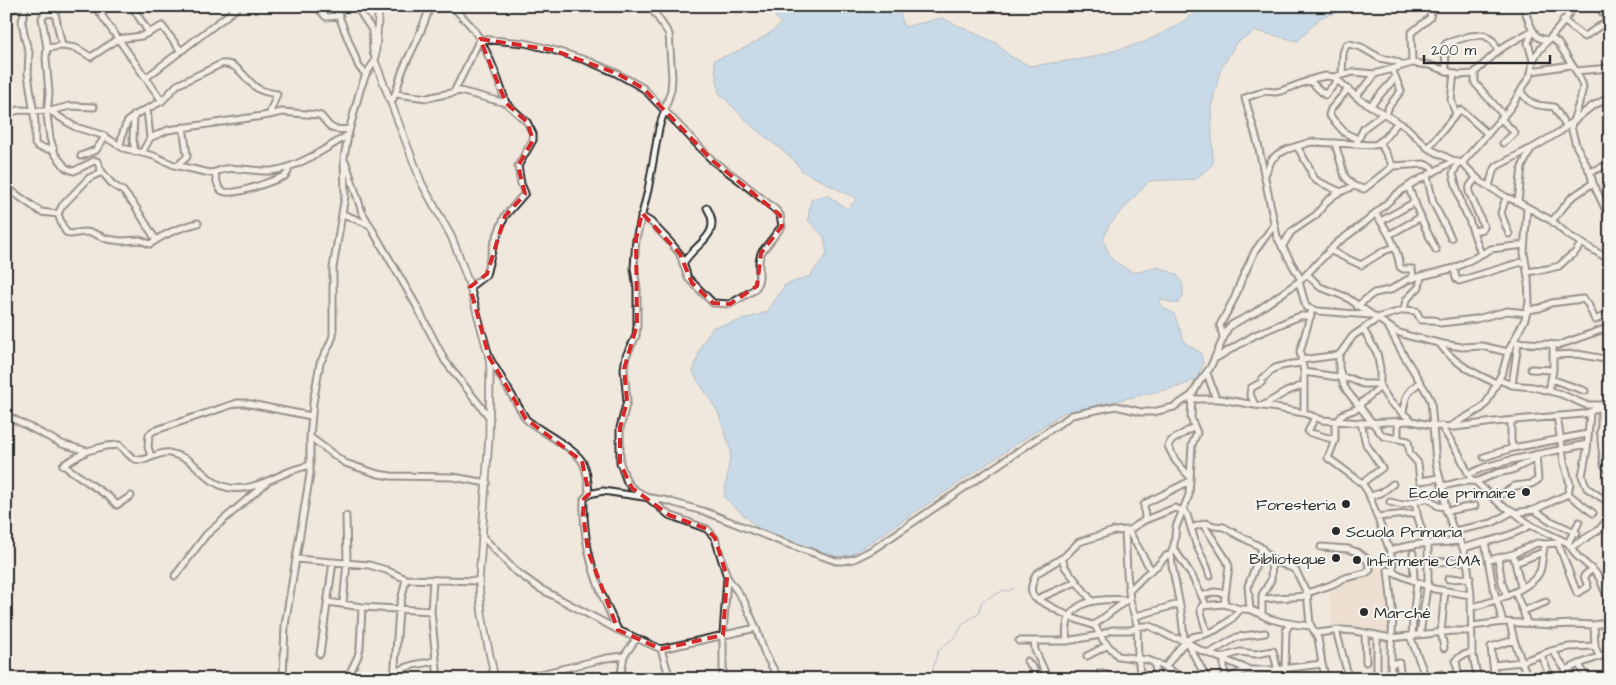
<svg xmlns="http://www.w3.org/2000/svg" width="1616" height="685" viewBox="0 0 1616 685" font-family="'Architects Daughter',sans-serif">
  <rect width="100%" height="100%" fill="#f0e7dd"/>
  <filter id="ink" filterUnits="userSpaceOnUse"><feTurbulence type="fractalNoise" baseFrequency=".02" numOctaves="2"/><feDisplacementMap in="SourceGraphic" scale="10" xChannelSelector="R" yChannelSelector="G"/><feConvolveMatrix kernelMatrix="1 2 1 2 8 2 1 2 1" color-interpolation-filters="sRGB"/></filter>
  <g filter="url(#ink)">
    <path fill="#e8d6c3" d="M1365,566L1377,568L1388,573L1393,616L1390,637L1332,629L1330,585Z"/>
    <path fill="#97c7f3" stroke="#6c89a3" d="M767,6H781L790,16L801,6H898L904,27L942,18L996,43L1010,56L1030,66L1089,58L1144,42L1175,27L1204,6H1338L1340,12L1321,17L1298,41L1256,31L1236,43L1220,71L1211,108L1213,164L1196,179L1149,181L1109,225L1103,240L1112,260L1134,273L1158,267L1176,274L1183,284V297L1177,304L1160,299V305L1174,314L1185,343L1201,353L1203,364L1197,379L1178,387L1063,413L844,560L806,549L758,528L724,497L731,451L718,412L693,373L701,346L713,327L729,324L767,312L785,285L810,276L827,254L824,237L808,220L811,199L827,195L847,209L857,199L802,171L792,158L753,127L719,93L714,60C738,52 762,41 781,24Z"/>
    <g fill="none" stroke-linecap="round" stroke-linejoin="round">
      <path stroke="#6c89a3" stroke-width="1" d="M928,679L931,676L938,651L957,635L962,625L972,617L979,614L981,603L984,600L1005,590L1009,591L1014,588"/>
      <defs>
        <path id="minor" d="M26,6L22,21L25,39L29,52L28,74L35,121V144L39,147L53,150
          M95,6L162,101
          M135,6V11L149,33
          M316,6L326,17L340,16
          M335,6L359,67L366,74
          M356,6L372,30L373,52L375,57
          M453,6C459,15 468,21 474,30C487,49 499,81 506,103
          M650,6L669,34L672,78L671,90L659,128L648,190L636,239L634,268L637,288V325L636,336L626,356L624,369L627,401L620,428V463L627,482L632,488L647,497L669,515L707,529L715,538L727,577L744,601L756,628L765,654L779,679
          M1525,6C1524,12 1527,16 1529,22C1534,33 1537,42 1552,39L1558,43L1576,71L1582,83L1583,87L1580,100L1571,127L1576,145L1590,172L1593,183L1610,219
          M1598,6L1608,20
          M6,13L19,6
          M1563,20L1584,37L1610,19
          M480,39L525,43L553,50L588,61L616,73L643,88L713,161L739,180L776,210L780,215L782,226L761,253L759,261V278L757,286L754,290L730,304L713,303L688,278L680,254L671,243L651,222L641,216
          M62,46L76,48L91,57L118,39L142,36L162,26L181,51
          M47,48L62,46L55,13L45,14L42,18L47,48L46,58L49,93L47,115L50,138L55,154L66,168L74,171L94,161H97L102,172L113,185L123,191L135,206L156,240
          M1533,60C1541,46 1552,37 1561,25C1566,18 1569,12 1576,6
          M1412,63L1411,33L1430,18L1432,6
          M1446,71L1445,45L1447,43L1470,36L1484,35L1493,41L1498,51
          M1532,71L1571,65
          M1576,71L1610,68
          M1454,73L1451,100L1456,114
          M1475,74V83L1504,116
          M1342,75L1343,53L1346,45L1349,44L1361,47L1380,58L1395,61L1403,65
          M147,77L237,8L234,6
          M1334,77L1353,72L1375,74L1412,63L1429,65L1459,75L1473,74L1498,51L1508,44L1532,31
          M1309,80L1325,95L1338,80
          M1348,89L1331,109L1329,115L1345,133L1358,139
          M454,92L480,39
          M1521,92C1532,107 1537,105 1554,107L1566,126
          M396,94L427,98L460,91L506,103L527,122L533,134V140L518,166L521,184L525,193L505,216L494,243L486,275L470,287
          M1356,96L1370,81L1375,74
          M391,103C398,91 399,77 405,65C414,46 424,27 430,6
          M1370,106L1395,78
          M50,111L70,106L94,107
          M6,114L19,110L50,111L75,127L102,135L123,148L154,156L174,165L210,173C216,173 219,170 225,169C239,167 256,172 271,171C295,169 327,148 348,135
          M134,115L133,140L135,152
          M269,115L282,112L318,115L321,116C331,129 332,131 349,129
          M1386,115L1389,106L1401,91L1392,69
          M1501,119L1515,133L1503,143
          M1357,142L1364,128L1383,114
          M1335,143L1345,177L1354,186
          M1380,143L1393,166
          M120,146C124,124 126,118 147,109
          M1297,146L1310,169L1312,176L1317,181L1341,192
          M1428,148L1458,112L1461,110L1488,134
          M142,153L150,138L168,130L269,115L277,94C271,93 262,92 257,88C244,79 239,62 221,64L177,85L162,101L147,109L150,138
          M81,156L96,150L105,137
          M1458,162L1453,174L1462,206L1468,217L1481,254
          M346,163L362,212L415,303L445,361L490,418
          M1462,163L1511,107L1531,74L1533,60L1528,43L1532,32
          M177,166L187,157V154L183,127
          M102,172L89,178L62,206L58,214L62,225L66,232L70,234L84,232L93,233L107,239L121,241L140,240L150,244C164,234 181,227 198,223
          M1590,172L1610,164
          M215,173C216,178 217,185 220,189C228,200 274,180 285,176L288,172V167
          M1265,175L1272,159L1278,154L1288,149L1311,142L1375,145L1385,138L1398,122
          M1427,176L1433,202L1451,238
          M1408,186L1423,223L1436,250
          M1489,186L1493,172L1497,166L1530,149
          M6,187L41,212L58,214
          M1506,197L1501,213L1509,234
          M1518,202L1522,167L1531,149L1561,131L1591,107L1610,97
          M1375,213C1387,229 1397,246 1400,267L1403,269H1412L1413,279
          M343,214L370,225
          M1381,221L1415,202
          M1552,221L1571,198L1593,183
          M1474,231L1483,229L1484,227L1469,192L1470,186L1476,178
          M1389,235L1421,217
          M1282,247L1291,232L1316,215L1327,201L1336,194L1354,186L1364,189L1393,166L1424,164L1431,167L1434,172
          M1329,250L1361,265L1384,251L1395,247
          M683,264C693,244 724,236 707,208
          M1454,268L1456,278L1459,281L1525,261
          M1527,272L1547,269L1559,266L1570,256L1574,254L1581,244
          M1307,274L1320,287L1346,297L1397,332L1409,336L1443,344L1462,347L1482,346L1508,352
          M1301,280L1277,237L1258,144L1245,98L1265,91L1275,92L1281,91L1316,78L1326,76L1334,77L1359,99L1406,127L1428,148L1454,161L1462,163L1481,182L1506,197L1518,202L1552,221L1568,235L1610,260
          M1299,282L1306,307L1318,311L1370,315
          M1357,306L1374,293L1390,290L1409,279L1455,268L1491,249L1524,245
          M1404,310L1406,300L1419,287L1421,277
          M1528,310L1540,308L1551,303L1583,299L1588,304L1595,320L1610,313
          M1388,326L1403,354L1427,393L1431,401L1436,463L1442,486L1446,509L1454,531L1463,548L1468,568L1471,595L1472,652L1478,679
          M1363,329L1377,353L1380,368V387L1390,402L1412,421
          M1223,337L1220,325L1235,297L1241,281L1255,251L1274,225
          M1513,342L1559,345L1610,327
          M1440,344C1451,361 1477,375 1496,383
          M1339,355V367L1343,384L1347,391L1383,436L1408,441L1410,454L1418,463L1420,481L1440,478
          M1554,355L1577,354L1610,360
          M489,357L526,419C539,431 577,449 583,463C588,472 588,483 589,494
          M1216,358L1255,335L1295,318L1301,316H1311
          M1301,360L1339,355L1353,336L1380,317L1404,310L1416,311L1421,320H1434L1440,323L1476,319L1507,311L1527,313
          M1531,369L1553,370
          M1304,372L1351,379L1363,384H1379
          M1207,373L1216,399
          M1551,379L1585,391
          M1499,380L1512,385L1533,387L1561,394L1586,405H1601V441L1604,465L1610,471
          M1512,385L1518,343
          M1549,391L1553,370V345
          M1192,399H1221L1255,405L1271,407L1304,413L1322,420L1361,423L1412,421L1434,426L1455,427L1494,422L1583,414C1594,412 1599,405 1610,403
          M1255,405L1250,394L1251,388L1262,382V379C1267,376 1268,373 1272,370C1279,365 1293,364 1302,363
          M1264,405L1286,392L1303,385
          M1359,405L1380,387
          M1304,413V372L1300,352L1312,310
          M1403,413C1405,396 1407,392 1420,382
          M1590,413L1587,450L1582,476L1587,488L1602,498L1610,499
          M6,415L62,444L87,451L106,446L119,445C124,449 128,455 133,458C145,465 158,450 170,453C176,455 183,457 188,460C199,467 207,479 218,484C241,496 267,481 288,472C295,469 303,467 310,465
          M1315,417L1308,432L1335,440
          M1335,421V440L1328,458L1362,483L1368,492L1390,551L1393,564V571
          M1338,421L1343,414L1361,407
          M1398,421V439
          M1511,421V441L1513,448
          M1361,423L1366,444L1382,468L1362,483
          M1441,426L1459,454L1470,477
          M1451,426L1482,408L1487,402L1503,371L1508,352L1525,319L1529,302L1528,277L1524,253L1527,207
          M1600,432L1610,431
          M310,437L345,463L378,474L391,476L453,477L487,483
          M87,451L63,465L109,497L117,505L131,496
          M151,456L148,447L149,435L153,431L237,403H245L311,416
          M1484,457L1513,448L1587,434
          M1469,474L1485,467L1511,460L1587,444
          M1190,477L1175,460L1168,446L1171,441L1194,427
          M1476,482L1497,473L1512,470L1537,458
          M1442,486C1452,485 1468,478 1476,482L1501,505L1513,511L1530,525L1568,543L1577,556L1595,572L1600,579L1610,604
          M1568,494L1593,513
          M1370,496L1381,493L1393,484
          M1494,499L1515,486L1531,484L1538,480L1536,454
          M1390,502L1402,505L1428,498L1438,506L1445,507
          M1415,502L1418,518L1426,543
          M1534,510L1551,521L1577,533
          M1446,511L1475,506
          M1515,513L1534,510L1568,494L1570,484L1564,462L1557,416
          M1377,517L1417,513
          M1145,520L1144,505L1146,503L1190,481
          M1605,523L1610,532
          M1203,524L1226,559L1229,566L1224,604
          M1191,528L1206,523L1214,526L1224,527L1234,533L1259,546L1274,561L1292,568L1296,571L1307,593L1310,624L1318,638L1322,664L1326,679
          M1125,530L1127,573L1130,600L1137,624L1138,658L1141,679
          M1128,530L1151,570
          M1454,531L1492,523L1513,511
          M482,536L514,570L539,588L618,630L661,649L670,679
          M1485,542L1493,587L1503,622
          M1558,543L1577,593L1588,587L1584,576L1592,569
          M1568,543L1579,522
          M1173,547L1192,576L1206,605
          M1571,547L1599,530L1606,521L1610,519
          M1463,548C1486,541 1510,538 1530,525
          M1390,551C1413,542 1435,544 1459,541
          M1413,553L1414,581
          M1513,554L1521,587
          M1062,558L1065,567L1092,601
          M1498,558L1502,583L1507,596
          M296,559L369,565L386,570L406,579L479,581
          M1489,560L1513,554L1537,543L1545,544
          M1429,562L1467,561
          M1515,563L1543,552
          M175,576L206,535L266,483
          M1448,579L1470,578
          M1600,579L1610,575
          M433,580L431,611L438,679
          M1129,591L1145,575L1158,565L1166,556L1171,554
          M1515,592L1523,611L1527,623
          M1307,593L1331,585L1345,578L1366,573L1370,570V567L1366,558L1357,552L1348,549L1321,547
          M1202,596L1213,592L1225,593
          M1037,599L1076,582
          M1262,599L1308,596
          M328,602L362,607L431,611
          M343,603L347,563L346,516
          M1472,607C1489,603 1533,589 1540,571C1543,562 1542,552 1545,544L1558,543L1560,539
          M1250,609L1248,586L1262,548
          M1523,611L1546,602
          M1262,615V595L1271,580L1272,559
          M1136,616L1179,604
          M1510,623L1514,640L1528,679
          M1094,625L1127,600
          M1594,625L1595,646L1599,656
          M1472,626L1503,622L1554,625L1572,624L1594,625L1610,622
          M618,630C597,587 582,548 584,499L589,494L603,491L664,500L706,512L782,542L836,561H842L854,559L872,550L1072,415L1116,406L1141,412H1153L1174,407L1192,395
          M1336,630L1349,679
          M1207,633L1201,612V609L1202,606L1224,604L1240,609
          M1317,633L1341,630L1355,631L1391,638L1453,631H1471
          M1365,633L1366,662
          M1420,634L1428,581V543
          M1412,635L1413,619L1417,582
          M1377,636V679
          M1410,636L1426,678
          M1019,641H1067L1100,635L1112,630H1130L1142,626H1150L1171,637L1183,640L1200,650L1250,670H1273L1322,664
          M1034,641L1035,650L1048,679
          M1067,641C1061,598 1099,598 1130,600
          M1444,648L1441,632L1445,591
          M661,649L756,628
          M1553,651L1572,679
          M1210,653L1237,637L1265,633
          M320,654L333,562
          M1541,655L1551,679
          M1087,656L1108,645
          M1220,658L1240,652L1256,654L1273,651L1278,671L1291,679
          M1224,660V670L1227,679
          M1027,661L1041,679
          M1154,662L1158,679
          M1391,663H1399L1401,679
          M1579,664L1587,679
          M1493,665L1491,647L1514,640
          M1165,667C1173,658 1180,644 1191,638C1195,635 1200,636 1206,634C1218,630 1232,621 1240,609C1255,608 1258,615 1271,619C1284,623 1298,625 1311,626
          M1285,669L1286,631L1290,623
          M1566,670L1579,664L1610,653
          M394,672L413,665L436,661
          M1100,673L1120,679
          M283,675L301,679
          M283,679L285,625L310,474V437L313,403L320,363L329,346L333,336V268L345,196L344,158L348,135L360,90L366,74L375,61
          M347,679L358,656L360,648L362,607
          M394,679L399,610L406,579
          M520,679L607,658L624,656
          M620,679L624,656L636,639
          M694,679H695
          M723,679V635L727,577
          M1159,679L1170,670
          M1184,679L1165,667L1148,660L1118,656L1103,640L1095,626L1070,617L1035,598C1028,591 1033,582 1036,574L1065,556L1079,542L1114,531L1129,530L1145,520L1175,508L1184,511L1187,515L1196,544L1207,567L1210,576
          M1207,679L1184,637L1181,611L1172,565L1171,554L1174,545L1176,527L1189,495L1192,445L1197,433L1191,418L1192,395L1200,381L1210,368L1228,328L1233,324L1254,313L1301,280L1337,243L1367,221L1397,194L1413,183L1454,161
          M1227,679L1247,669
          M1391,679V649L1393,617L1388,570L1434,589L1471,595
          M1426,679L1442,674L1444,679
          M1459,679L1456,660L1461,656L1472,652
          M1495,679L1493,665L1521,662L1551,651L1569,647L1595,646
          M1600,679L1610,675"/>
        <path id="tertiary" d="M379,6L375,61L422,184L451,236L458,253L470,287L489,357L490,369L489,437L479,581C480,614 488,646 495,679"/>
      </defs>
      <use href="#minor" stroke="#2b2b2b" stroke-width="9"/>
      <use href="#tertiary" stroke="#2b2b2b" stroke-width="9"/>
      <use href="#minor" stroke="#f6f6f2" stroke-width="5"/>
      <use href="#tertiary" stroke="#f6f6f2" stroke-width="5.5"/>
    </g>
  </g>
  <path d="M0 0H1616V685H0ZM480,39L553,50L616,73L643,88L713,161L780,215L782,226L761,253L757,286L730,304L713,303L692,283L680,254L642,213L636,239L637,325L624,369L627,401L620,428V463L632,488L669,515L707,529L715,538L727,577L723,635L661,649L618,630L588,551L583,514L584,499L589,494L582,461L526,419L489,357L470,287L487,274L505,216L525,194L518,166L533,140L527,122L506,103Z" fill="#f0e7dd" fill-opacity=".55" fill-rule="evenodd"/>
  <path fill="none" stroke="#d62828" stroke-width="4" stroke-dasharray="10 6" stroke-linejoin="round" d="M480,39L553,50L616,73L643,88L713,161L780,215L782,226L761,253L757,286L730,304L713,303L692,283L680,254L642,213L636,239L637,325L624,369L627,401L620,428V463L632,488L669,515L707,529L715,538L727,577L723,635L661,649L618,630L588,551L583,514L584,499L589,494L582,461L526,419L489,357L470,287L487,274L505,216L525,194L518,166L533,140L527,122L506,103Z"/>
  <g fill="#2b2b2b" stroke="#f6f6f2" stroke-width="2">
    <circle cx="1526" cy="492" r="5"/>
    <circle cx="1346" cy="504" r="5"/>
    <circle cx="1336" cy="531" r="5"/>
    <circle cx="1336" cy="558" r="5"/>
    <circle cx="1357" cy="560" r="5"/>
    <circle cx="1364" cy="612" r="5"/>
  </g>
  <g text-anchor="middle" stroke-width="4" stroke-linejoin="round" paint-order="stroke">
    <g font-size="16" fill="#2b2b2b" stroke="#f6f6f2" text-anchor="end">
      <text x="1516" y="498">Ecole primaire</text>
      <text x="1336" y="510">Foresteria</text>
      <text x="1346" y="537" text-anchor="start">Scuola Primaria</text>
      <text x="1326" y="564">Biblioteque</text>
      <text x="1367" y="566" text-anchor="start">Infirmerie CMA</text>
      <text x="1374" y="618" text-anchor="start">Marché</text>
    </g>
  </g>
  <rect width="1616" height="685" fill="none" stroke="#f6f6f2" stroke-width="25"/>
  <rect x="12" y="12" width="1591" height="660" fill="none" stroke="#2b2b2b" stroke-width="2" filter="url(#ink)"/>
  <path d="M1424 55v8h126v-8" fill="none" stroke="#2b2b2b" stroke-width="2.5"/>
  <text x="1431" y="55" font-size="15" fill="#2b2b2b" stroke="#f6f6f2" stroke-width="4" paint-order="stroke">200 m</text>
</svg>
